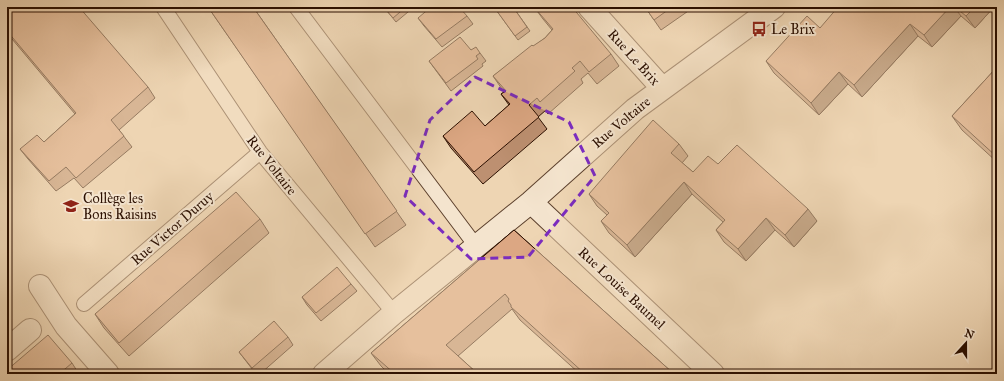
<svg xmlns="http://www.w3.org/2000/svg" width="1004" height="381" viewBox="0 0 1004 381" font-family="'IM FELL Great Primer',serif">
  <rect width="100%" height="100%" fill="#eed5b3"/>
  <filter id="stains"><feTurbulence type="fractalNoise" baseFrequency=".005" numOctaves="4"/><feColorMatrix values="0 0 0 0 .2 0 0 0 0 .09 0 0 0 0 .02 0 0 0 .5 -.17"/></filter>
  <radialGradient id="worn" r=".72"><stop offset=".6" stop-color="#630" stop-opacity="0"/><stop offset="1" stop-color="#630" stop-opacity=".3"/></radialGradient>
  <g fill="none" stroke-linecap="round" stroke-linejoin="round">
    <defs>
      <path id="service" d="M163,7L260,152L394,313
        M296,7L476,246
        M84,304L260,152"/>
      <path id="minor" d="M589,7L662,88
        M531,202L713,374
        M40,286L66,326L108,374
        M7,350L30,330
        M324,374L394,313L531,202L635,109L774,7"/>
    </defs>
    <use href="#service" stroke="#5c402d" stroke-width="16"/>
    <use href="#minor" stroke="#5c402d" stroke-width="24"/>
    <use href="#service" stroke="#f4e4ce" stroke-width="14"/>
    <use href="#minor" stroke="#f4e4ce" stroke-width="22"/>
  </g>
  <path fill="#bd9071" stroke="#2b0f00" d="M7,7L148,87L155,98L119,130L132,147L83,188L74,178L56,191L28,159L20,149L44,142L75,114L7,33Z
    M208,7H253L406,225L375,247Z
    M392,7H414L396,22L387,11Z
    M494,7H513L530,31L518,40Z
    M534,7L611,54L619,66L597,84L588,73L581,79L583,83L548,114L546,110L538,117L547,129L483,184L451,148L443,136L485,126L509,105L501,94L504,92L493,76L545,38L552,30L543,19Z
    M645,7H694L661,30Z
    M869,7H994L975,28L961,16L932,47L918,36L862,97L848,84L819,115L774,73L766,61L820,28L865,12Z
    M467,16L473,24L442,47L424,26L418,18Z
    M471,50L480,53L486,61L482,64L483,66L451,91L429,61Z
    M997,67V162L962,130L952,116Z
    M679,144L688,156L682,163L693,172L718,164L817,221L794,247L775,230L746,261L724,242L716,230L723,222L692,194L635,257L609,233L601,221L607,215L597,206L589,194Z
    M260,219L269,233L129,356L104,328L95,314Z
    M514,230L674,374H580L520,320L512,309L458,356L478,374H389L381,366L371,353Z
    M351,284L357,291L321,321L307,305L302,297Z
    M288,337L293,345L260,374H256L239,352Z
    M72,363L79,374H7Z"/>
  <path fill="#9a755c" stroke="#2b0f00" d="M950,7H954L961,16L932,47L924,35Z
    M975,7H994L975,28L966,16Z
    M910,24L918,36L862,97L854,85Z
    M839,72L848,84L819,115L811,103Z
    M684,182L692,194L635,257L627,245Z
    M808,209L817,221L794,247L785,235Z
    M766,218L775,230L746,261L738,249Z"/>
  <path fill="#dca783" stroke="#2b0f00" d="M7,7H79L148,87L111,120L124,136L76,178L66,167L49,181L20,149L37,135L44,142L76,113L7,31Z
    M208,7H253L397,211L365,234Z
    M392,7H406L393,18L387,11Z
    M431,7H459L467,16L436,39L418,18Z
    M494,7H513L527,27L515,36Z
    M534,7H572L611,54L589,72L580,61L572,68L575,71L540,102L537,98L529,105L539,117L474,172L443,136L472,111L485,126L510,104L501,94L506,91L493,76L532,45L533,46L545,38L553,29Z
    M645,7H672L654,20Z
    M838,7H859L865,12L869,7H950L924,35L910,24L854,85L839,72L811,103L766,61L807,16L820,28Z
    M955,7H975L966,16Z
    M460,37L471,50L476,47L480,53L476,56L478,59L446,83L429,61Z
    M997,67V157L952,116Z
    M653,120L679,144L671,153L693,172L708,156L718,164L737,145L808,209L785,235L766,218L738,249L716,230L725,220L684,182L627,245L601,221L609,213L589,194Z
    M236,192L260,219L119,343L95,314Z
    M514,230L674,374H585L511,307V305L508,301L509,299L505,294L446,345L478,374H395L371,353Z
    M337,267L351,284L316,313L302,297Z
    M274,321L288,337L252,368L239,352Z
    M48,335L72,363L59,374H7V370Z"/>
  <path d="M0 0H1004V381H0ZM475,77L569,122L595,176L528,257L471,259L405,196L430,120Z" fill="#eed5b3" fill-opacity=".55" fill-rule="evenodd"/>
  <path fill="none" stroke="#7b2cbf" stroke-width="3" stroke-dasharray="8 5" stroke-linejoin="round" d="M475,77L569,122L595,176L528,257L471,259L405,196L430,120Z"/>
  <defs>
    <symbol id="bus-bare" viewBox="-9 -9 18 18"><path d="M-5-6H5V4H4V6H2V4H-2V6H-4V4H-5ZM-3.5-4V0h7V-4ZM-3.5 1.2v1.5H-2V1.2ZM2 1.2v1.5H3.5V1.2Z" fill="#8f2418" stroke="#f4e4ce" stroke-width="2.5" paint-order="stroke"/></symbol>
    <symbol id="school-bare" viewBox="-9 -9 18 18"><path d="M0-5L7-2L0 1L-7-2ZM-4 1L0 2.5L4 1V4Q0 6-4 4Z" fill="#8f2418" stroke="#f4e4ce" stroke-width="2.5" paint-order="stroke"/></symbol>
  </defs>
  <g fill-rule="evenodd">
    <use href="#bus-bare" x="748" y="18" width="22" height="22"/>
    <use href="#school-bare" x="60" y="195" width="22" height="22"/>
  </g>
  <g text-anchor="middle" stroke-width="4" stroke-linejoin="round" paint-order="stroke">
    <g font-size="14" fill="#2b0f00" stroke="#f4e4ce" text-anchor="start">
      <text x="771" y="34">Le Brix</text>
      <text x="83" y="203">Collège les<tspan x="83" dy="16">Bons Raisins</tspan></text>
    </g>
    <g font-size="14" fill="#2b0f00" stroke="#f4e4ce">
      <text transform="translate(634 57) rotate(48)" y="5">Rue Le Brix</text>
      <text transform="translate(621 122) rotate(-40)" y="5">Rue Voltaire</text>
      <text transform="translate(272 165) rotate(52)" y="5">Rue Voltaire</text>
      <text transform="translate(172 228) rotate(-41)" y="5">Rue Victor Duruy</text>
      <text transform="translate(622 288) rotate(43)" y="5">Rue Louise Baumel</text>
    </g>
  </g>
  <rect width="1004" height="381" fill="none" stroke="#eed5b3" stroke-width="24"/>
  <rect x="8" y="8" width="988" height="365" fill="none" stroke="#2b0f00" stroke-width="2"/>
  <rect x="12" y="12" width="980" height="357" fill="none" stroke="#2b0f00"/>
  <g transform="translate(966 343) rotate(21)" stroke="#f4e4ce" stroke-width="3" paint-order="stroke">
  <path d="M0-3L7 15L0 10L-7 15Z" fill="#2b0f00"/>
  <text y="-6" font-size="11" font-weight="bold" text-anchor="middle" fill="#2b0f00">N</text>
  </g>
  <rect width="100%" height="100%" filter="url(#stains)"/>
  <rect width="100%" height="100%" fill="url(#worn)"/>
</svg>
